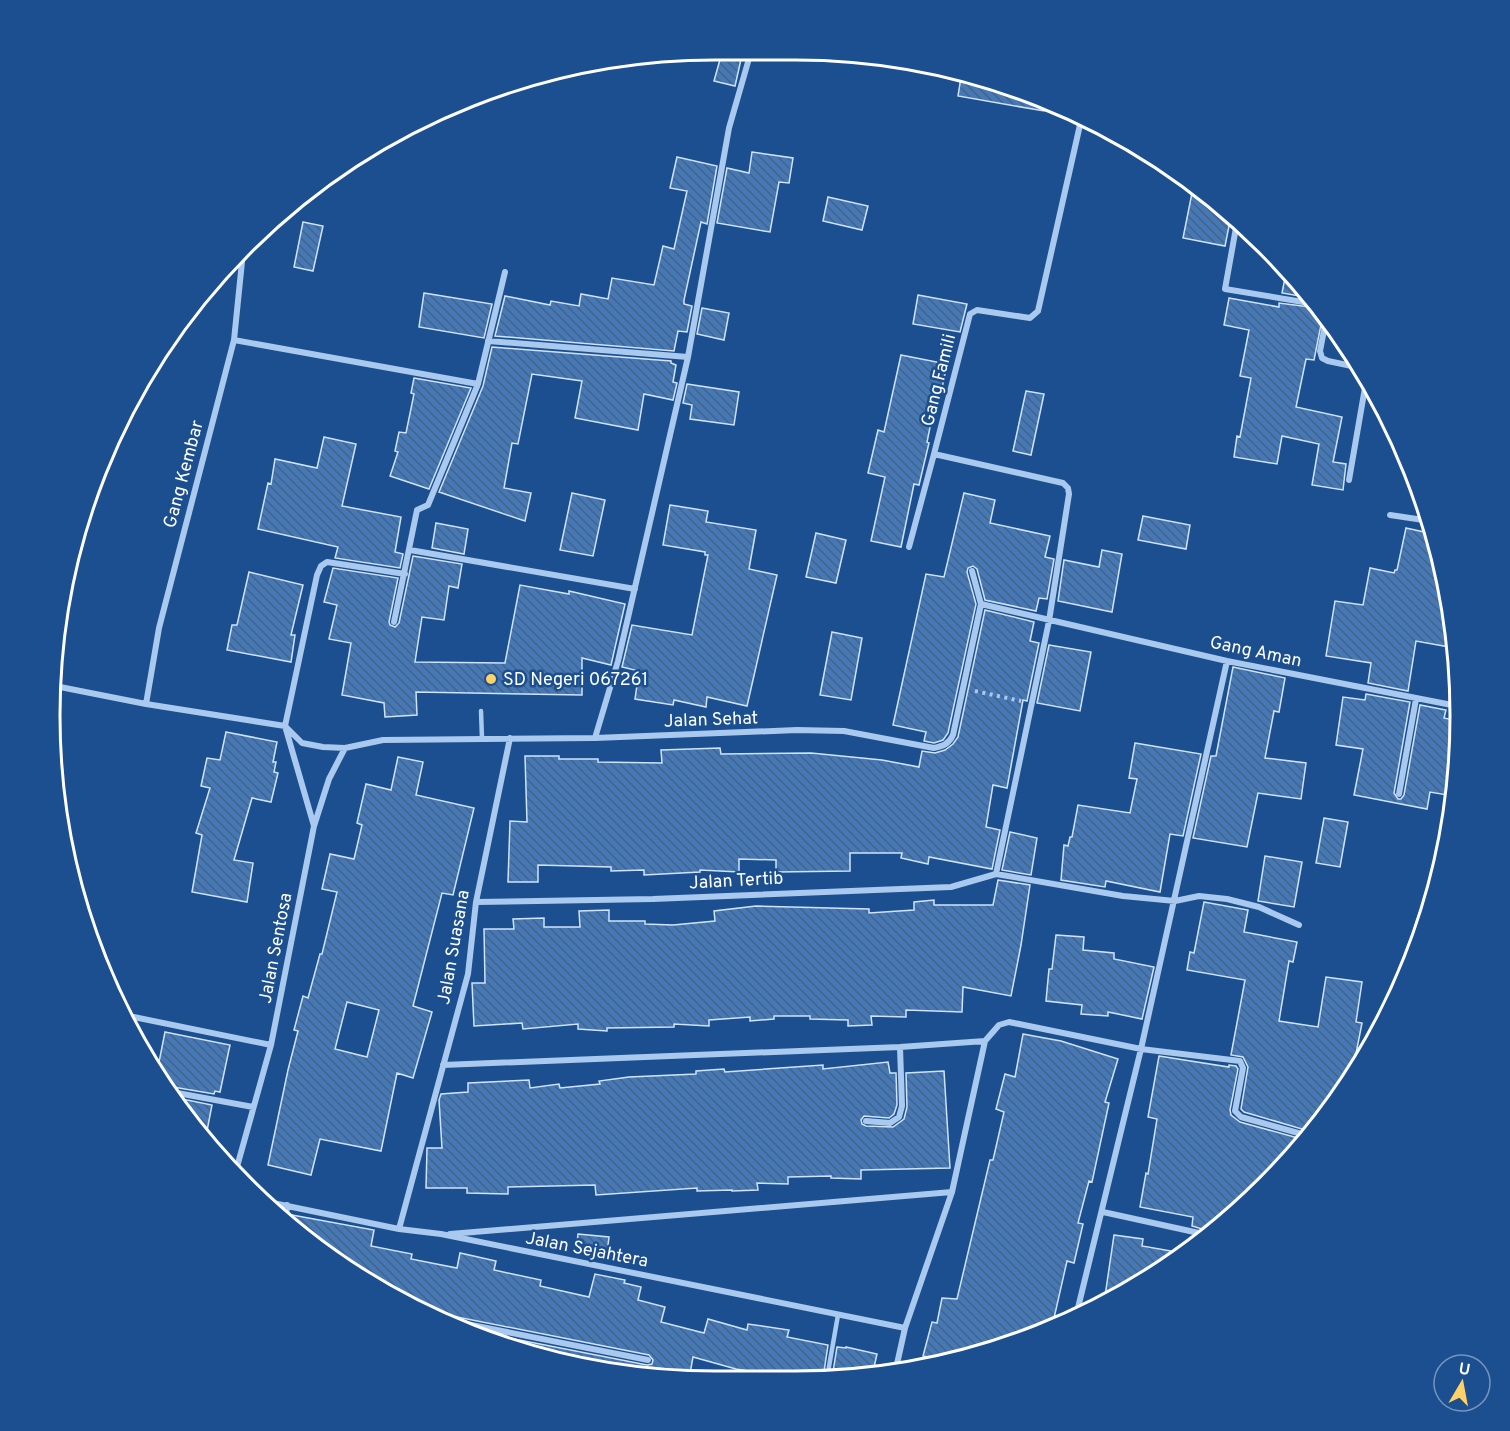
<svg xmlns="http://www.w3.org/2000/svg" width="1510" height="1431" viewBox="0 0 1510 1431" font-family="Overpass,sans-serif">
  <defs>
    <pattern id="building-back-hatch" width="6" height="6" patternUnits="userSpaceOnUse" patternTransform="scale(1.5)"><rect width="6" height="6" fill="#4478b7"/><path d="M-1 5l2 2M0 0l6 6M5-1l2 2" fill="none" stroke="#486282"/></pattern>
  </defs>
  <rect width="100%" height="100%" fill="#1b4f8f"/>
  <path fill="url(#building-back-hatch)" stroke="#cfe3fa" stroke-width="1.5" fill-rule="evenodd" d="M742,55L735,86L714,81L721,56Z
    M962,71L1047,102L1044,111L958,96Z
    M752,152L793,158L789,183L779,182L770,232L717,223L727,168L749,173Z
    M677,157L717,166L707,224L701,222L684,300V304L692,306L687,332L678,331L674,351L495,336L505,296L550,305L551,301L579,306L581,294L608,299L612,278L654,285L663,246L674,249L687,191L670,188Z
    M1194,183L1231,216L1225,246L1183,238Z
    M828,197L868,206L862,230L823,221Z
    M303,222L323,226L313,271L294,267Z
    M1287,268L1295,277L1311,298L1282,293Z
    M424,293L492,304L484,338L419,327Z
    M918,295L967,304L960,332L913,324Z
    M1229,298L1279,307V303L1318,308L1323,315L1314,360L1306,359L1296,407L1342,417L1333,462L1346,464L1343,490L1312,485L1319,444L1282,436L1277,464L1234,457L1237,436L1240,437L1251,378L1240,376L1249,330L1224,325Z
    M702,308L729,313L724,340L697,334Z
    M492,347L671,361V363L676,365L673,382L677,383L673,400L644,394L638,430L575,418L582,381L532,374L518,444L512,443L504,488L531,493L525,521L439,492L483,386Z
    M901,355L947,364L941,393H937L927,442L929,443L919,485L914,484L901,547L871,541L885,477L868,473L878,430L884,432Z
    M414,378L471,388L429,489L390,476L398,452L395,451L399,432L406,433L414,394L411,393Z
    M687,384L739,392L734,425L690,419L692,405L683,403Z
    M1026,391L1044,394L1031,455L1013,451Z
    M324,437L356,444L342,506L401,517L395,552L403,554L400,568L335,558L338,547L258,529L268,483L271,484L275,459L317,468Z
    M572,493L605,500L593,556L560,550Z
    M964,493L995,500L990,523L1050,536L1045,557L1054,559L1047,599L1039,598L1036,611L985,600L977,569L973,566L968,568L967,572L976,604L948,733L943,740L934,743L924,741L926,732L893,725L926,574L944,577Z
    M670,505L708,511L706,522L756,530L749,569L777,575L747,706L707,697L706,707L674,700L673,705L635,699L639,671L622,667L632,625L692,635L708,555H705V552L663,545Z
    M1143,516L1190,525L1186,549L1138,540Z
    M436,523L468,529L464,554L432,548Z
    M1406,528L1433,534L1455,629V648L1416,641L1408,691L1368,683L1371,663L1326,656L1335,601L1363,605L1370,568L1394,573L1395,570H1397Z
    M816,533L846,540L836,583L806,577Z
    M1102,550L1122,554L1112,612L1058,601L1064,560L1099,567Z
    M413,556L462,564L458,588L449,586L444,620L422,617L415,662L505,663L520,585L569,594V591L625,604L611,665L582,658V695L416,692L417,715L385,717L384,703L342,695L351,643L329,639L337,605L324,602L333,568L398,578L389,622L390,625L395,627L399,623Z
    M249,572L303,585L291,635H295L291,662L227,650L232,625H237Z
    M985,610L1034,622L1030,641L1039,643L1027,701L1023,700L1007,788L993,785L986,827L1000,830L992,869L929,857L928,864L901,858L902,853H850V871L776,872V860L739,859V872L700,870V872L644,875V870L611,871V867L538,865V882H508L510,821L527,822L525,756H559V759H598V762L662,763L661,750L720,748L721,754L811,753L882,760L919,767L922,751L935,753L945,750L953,744L958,737Z
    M832,632L862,638L851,700L820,695Z
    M1049,645L1091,652L1080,711L1037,703Z
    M1233,667L1285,678L1279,712L1274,711L1265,758L1306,763L1301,799L1258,793L1247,847L1193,838L1211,756H1216Z
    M1366,694L1410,702L1394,793L1398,799H1401L1404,795L1420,705L1446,710L1444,718L1458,721L1459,759L1453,796L1430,792L1427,809L1354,795L1363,749L1336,745L1343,697L1365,700Z
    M226,732L277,742L273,762H276L274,772L278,773L271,802L252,798L234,860L253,863L247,902L192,892L202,835L196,833L210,788L201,786L207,758L220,760Z
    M1135,743L1201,754L1183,836L1170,834L1160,892L1106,881L1105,887L1061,880L1064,845L1068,846L1070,837H1072L1078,805L1130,813L1137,779L1129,778Z
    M398,757L423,762L416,795L474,808L453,895L442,893L413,1006L432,1012L413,1078L397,1073L381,1151L320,1139L311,1175L268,1165L288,1070L298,1031L294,1030L303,996L308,998L320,954H322L337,892L322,889L330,854L354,859L362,825L357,823L366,784L391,790ZM347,1002L379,1010L367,1057L335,1049Z
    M1324,818L1348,822L1340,867L1316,863Z
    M1010,832L1037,838L1031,875L1002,870Z
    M1265,856L1302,862L1294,907L1258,901Z
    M998,880L1030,885L1021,945L1011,996L963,987L962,1012L906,1010V1017L871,1016L872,1025L848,1026V1020L810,1019V1016H774V1019L750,1021V1017L709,1020V1026L674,1024V1027L607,1028V1031L578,1029V1024L523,1029L522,1023L474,1026L472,983H485L484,929H514L513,919L544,918V927H580L579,911L609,910V921H645V924L673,925L715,921L714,911L756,906L869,909V913L914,910V902L934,900V905H993Z
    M1204,902L1248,910L1244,932L1297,942L1293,962L1289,961L1279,1021L1318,1027L1326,977L1362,982L1356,1022L1362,1023L1352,1074L1323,1121L1312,1132L1244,1112L1241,1109L1248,1067L1243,1057L1231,1055L1245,980L1187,970L1190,952L1194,953Z
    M1056,935L1084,937L1083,950L1114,953V959L1154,967L1142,1019L1108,1012V1016L1081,1014L1082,1005L1046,1001L1049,969H1052Z
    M165,1032L230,1045L220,1092L215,1091L214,1094L173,1087L169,1088L157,1072Z
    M1023,1034L1061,1041L1118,1059L1105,1102L1109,1103L1092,1182L1089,1181L1078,1223L1083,1224L1074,1263L1067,1261L1052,1327L1008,1346L944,1361L923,1356L932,1322L937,1323L942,1298L957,1299L990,1160H993L1004,1112L996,1109L1005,1074L1015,1077Z
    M1159,1056L1229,1067V1065L1236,1066L1238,1069L1230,1110L1231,1115L1240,1122L1305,1140L1233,1217L1212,1232L1192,1226L1193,1217L1140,1207L1146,1173L1148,1174L1157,1119L1148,1117Z
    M888,1062L890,1073H896L897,1105L894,1114L889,1118L864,1116L861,1120L862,1124L866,1126L893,1127L904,1119L907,1107L906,1073L944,1071L950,1168L861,1170V1179L831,1178V1176L788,1177V1184L757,1183L758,1190L732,1191V1190L697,1191V1188L596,1195L595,1185L508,1187V1194L467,1193V1188H426L427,1148H442L439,1100L441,1094L468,1092V1083L529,1080L530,1088L559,1084L560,1088L600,1084L599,1081L629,1077L696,1074V1071L724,1069L725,1072L823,1065V1069Z
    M177,1098L212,1105L206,1136Z
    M292,1215L374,1230L371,1246L412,1254L411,1259L457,1268L460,1253L496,1261L494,1270L541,1280L540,1286L589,1297L595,1274L625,1280L624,1283L641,1287L638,1300L665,1307L661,1322L704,1333L708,1319L747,1330L748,1324L789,1330L787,1337L828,1345L823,1378H814L783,1372L782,1376L736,1369L693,1357L689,1379L585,1369L460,1331L453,1327L647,1365L652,1364L653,1360L649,1355L437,1313L432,1315L345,1269L290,1224Z
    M578,1234L609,1237L607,1254L576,1251Z
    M1114,1235L1143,1239L1142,1246L1182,1253L1127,1292L1104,1303Z
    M837,1347L846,1348V1347L877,1354L872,1376L832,1378Z"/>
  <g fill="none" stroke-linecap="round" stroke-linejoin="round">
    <path stroke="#a9c9ee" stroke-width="4" stroke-dasharray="3 4.5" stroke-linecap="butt" d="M975,691L1021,701"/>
    <path stroke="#a9c9ee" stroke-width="4.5" d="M481,711L482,739
      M827,1378L838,1315"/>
    <path stroke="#a9c9ee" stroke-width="6" d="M1237,222L1225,289L1315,304
      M1326,320L1320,351L1322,358L1328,361L1361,368
      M234,340L478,384L428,505L417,510L394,622
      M488,341L688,357
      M478,384L505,272
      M1349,480L1367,376
      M1390,515L1430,521
      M909,547L934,454
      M410,550L635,589
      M972,571L981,604
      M55,686L146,704L285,726L302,743L323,747L345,748
      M146,704L159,628L234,340L243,252
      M595,738L618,661L688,357L729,128L750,55
      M1399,794L1416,699
      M314,826L329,779L345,748L383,740L595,738L797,730L844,731L934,748C943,746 949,744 953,735L981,604L1227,661L1457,706
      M996,874L1049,621L1069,494L1068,488L1063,483L934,454L970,314L977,310L1030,318L1038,311L1082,116
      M476,902L653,899L951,887L996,874L1123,896L1175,901L1199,896L1227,899L1259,907L1299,925
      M124,1015L271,1045
      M985,1041L999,1025L1009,1022L1141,1049L1240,1061L1243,1068L1235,1111L1241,1117L1309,1136
      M443,1065L900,1047L985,1041L952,1192L905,1328L895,1373
      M172,1092L253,1107
      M866,1121L890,1123L899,1117L902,1106L900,1047
      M235,1174L271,1045L314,826L285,726L317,575L321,566L327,562L405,574
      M263,1201L399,1229L441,1234L905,1328
      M1103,1212L1208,1235
      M286,1220L287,1205
      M399,1229L468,974L476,902L510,738
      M450,1234L952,1192
      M1076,1316L1141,1049L1227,661
      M436,1318L648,1360"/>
  </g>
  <circle fill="#ffd166" stroke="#1b4f8f" stroke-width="2" cx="491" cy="679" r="6"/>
  <g text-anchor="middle" stroke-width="5" stroke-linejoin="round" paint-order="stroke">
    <g font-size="18" fill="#fff" stroke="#1b4f8f">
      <text transform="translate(938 380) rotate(-76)" y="6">Gang Famili</text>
      <text transform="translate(183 474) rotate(-75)" y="6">Gang Kembar</text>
      <text transform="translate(1256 651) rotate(12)" y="6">Gang Aman</text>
      <text transform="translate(711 719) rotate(-2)" y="6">Jalan Sehat</text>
      <text transform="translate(736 880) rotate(-3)" y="6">Jalan Tertib</text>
      <text transform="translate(453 947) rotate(-80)" y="6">Jalan Suasana</text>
      <text transform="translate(275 948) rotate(-79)" y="6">Jalan Sentosa</text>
      <text transform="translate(587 1249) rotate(11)" y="6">Jalan Sejahtera</text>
    </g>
    <g font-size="18" fill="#fff" stroke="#1b4f8f" text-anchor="start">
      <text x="503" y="685">SD Negeri 067261</text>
    </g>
  </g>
  <path d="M0 0H1510V1431H0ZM715 60H795A655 655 0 0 1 1450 715V716A655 655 0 0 1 795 1371H715A655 655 0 0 1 60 716V715A655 655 0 0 1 715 60Z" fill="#1b4f8f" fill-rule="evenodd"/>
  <path fill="none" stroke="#fff" stroke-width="3" d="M715 60H795A655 655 0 0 1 1450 715V716A655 655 0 0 1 795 1371H715A655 655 0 0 1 60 716V715A655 655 0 0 1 715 60Z"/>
  <g transform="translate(1462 1383) rotate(10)"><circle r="28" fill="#1b4f8f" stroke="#7695bc" stroke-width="1.5"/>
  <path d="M0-4.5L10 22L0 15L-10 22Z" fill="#ffd166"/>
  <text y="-9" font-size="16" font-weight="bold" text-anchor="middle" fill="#ffffff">U</text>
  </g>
</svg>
